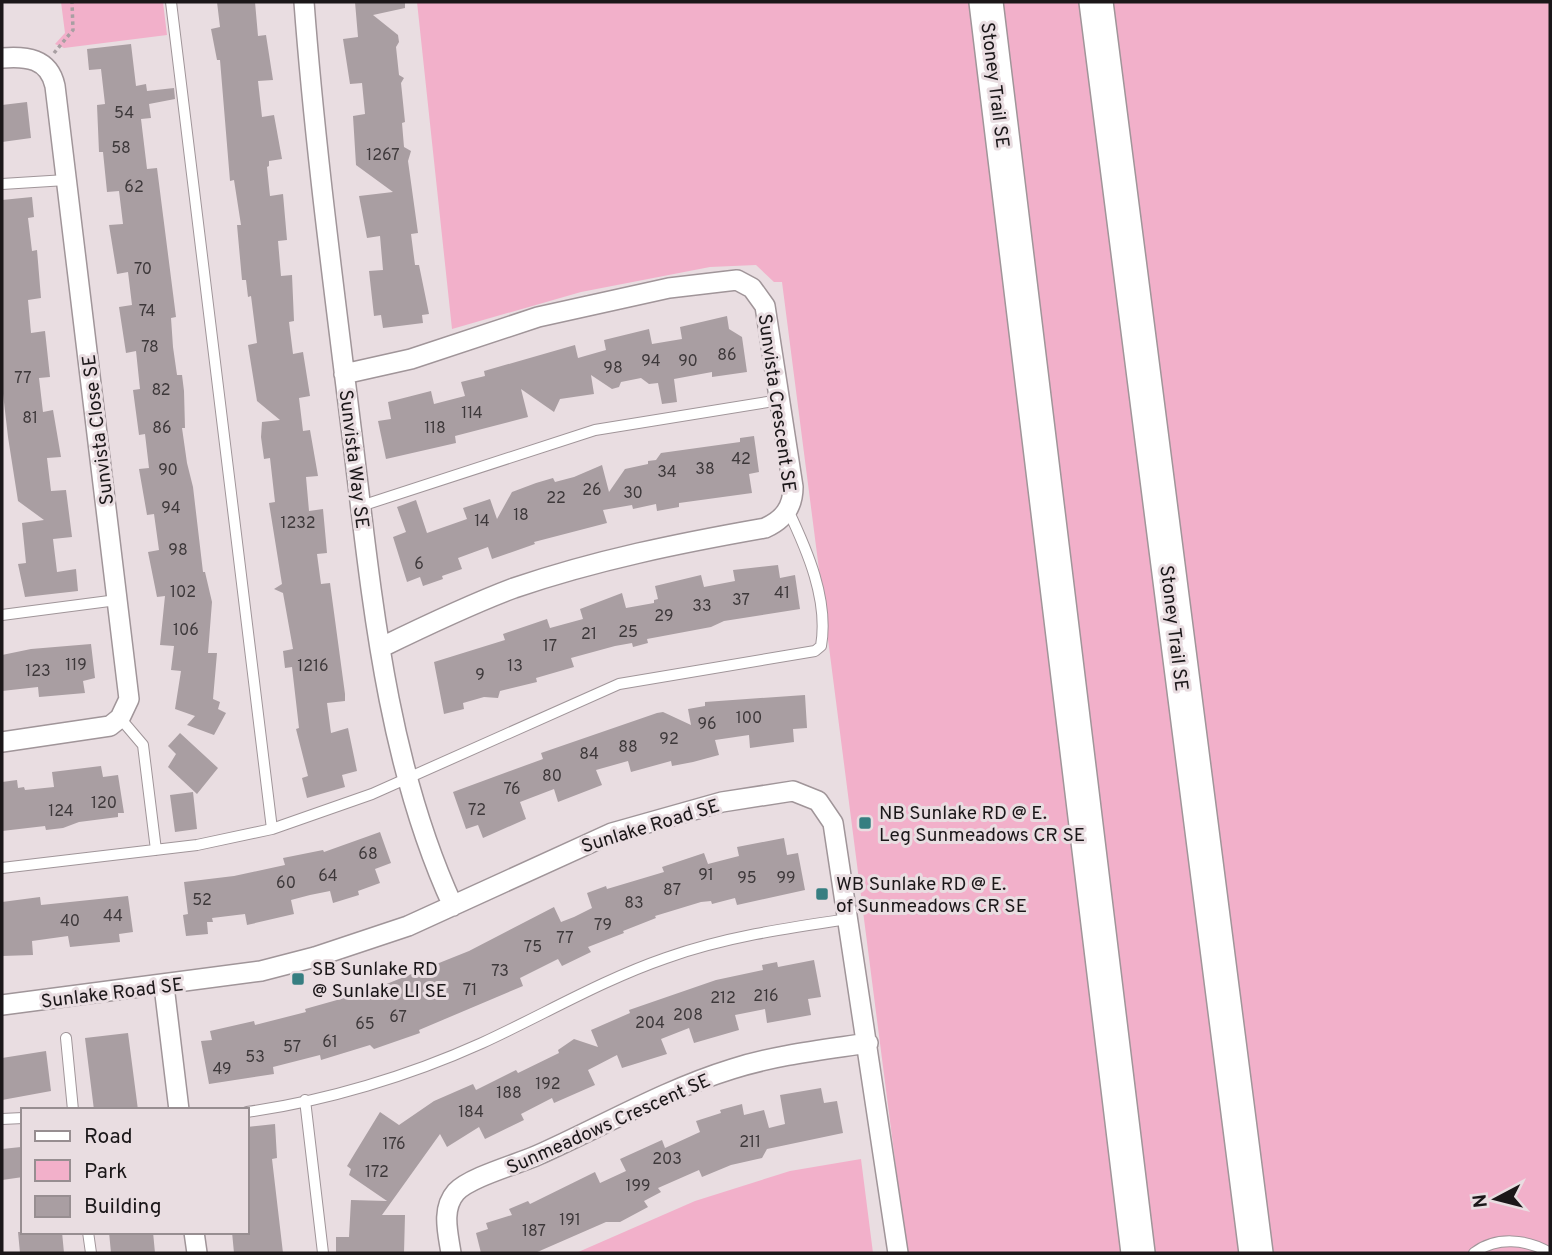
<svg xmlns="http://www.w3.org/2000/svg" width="1552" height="1255" viewBox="0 0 1552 1255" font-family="Overpass,sans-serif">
  <rect width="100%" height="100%" fill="#e9dde1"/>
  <path fill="#f2b0ca" d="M61,2H163L167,35L64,48L55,44L65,33Z
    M417,2H1550V1253H907L782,282H774L756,265L710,267L581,292L452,329Z
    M861,1159L873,1253H576L695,1201L790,1171Z"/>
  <path fill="#a99ea2" d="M217,2H255L258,36L266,35L273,80L258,81L262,117L274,115L282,159L269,161V166L267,167L270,196L283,194L287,240L278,241L281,276L292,275L294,321L289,322L293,354L303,352L310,396L299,398L303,431L310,430L318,476L306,477L309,511L323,509L327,553L317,554L321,584L330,583L345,694V701L327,703L331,733L348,728L357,771L342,775L345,787L307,798L302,778L308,776L296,729L299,728L292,667L285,668L283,651L293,649L283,593L274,589L282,584L269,503L275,502L270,458L264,459L261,437L262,422L280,420L257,401L251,364L248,345L257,343L251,296L248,297L246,280H242L237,225H241L234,180L230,181L220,60H217L211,29L220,27Z
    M355,2H405V8L373,15L398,35L399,42L396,47L399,75L404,78L401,83L405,122L402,123L404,147L411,151L408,161L418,233L411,234L415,265H419L429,314L422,315L423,323L383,328L381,315L374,316L369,271L383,270L380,236L367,238L359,196L393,192L356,165L353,116L365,114L362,83L350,84L343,39L358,37Z
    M131,44L136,86L146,84L147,91L174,88L175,99L149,104L151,118L141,119L147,169L157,168L176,317L171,318L173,347L177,375H182L184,391L185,428H182L187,463L193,487L203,572H205L212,602L208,653H217L213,699L220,702L218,709L226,713L214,735L187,725L195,716L175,709L181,671L171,670L174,646L160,645L165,596L157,597L148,552L159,550L154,514L147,515L139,469L149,468L145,434L139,435L133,390L140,389L136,351L126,353L119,307L132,305L128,272L117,274L109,225L123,224L119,191L107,192L103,152H99L97,105L105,104L101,69L89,70L87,49Z
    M27,102L31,138L2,142V105Z
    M32,197L34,217L28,218L32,251L37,250L41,298L28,300L31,333L45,331L50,377L39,378L43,412L53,410L61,457L47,458L51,491L66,490L72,537L53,539L57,572L76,569L78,591L25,597L18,564L26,563L22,523L44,520L18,501L8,437L2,385V200Z
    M727,316L729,329L742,337L747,372L712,377V372L674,379L677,402L662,404L658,383L649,384L641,378L621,382L619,387L612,389L591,375L594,394L560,399L554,412L521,389L528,417L455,436L456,443L386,459L378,421L391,419L388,402L431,391L434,404L465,396L461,382L485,376L484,371L575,345L578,358L606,350L604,340L649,329L652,344L682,339L680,327Z
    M754,436L759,472L749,474L752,493L679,503V507L657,511L656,504L633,509L632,505L603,510L607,523L534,542L535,544L492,559L488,547L458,558L462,569L442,576L443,579L423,586L420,577L407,582L393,537L406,532L397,507L416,500L427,533L467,519L463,508L490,499L497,519L512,492L536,483L553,478L555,482L574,477L602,465L609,492L625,469L648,464V461L656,460L661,453L740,442V438Z
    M778,565L780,578L795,575L800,609L724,621L711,627L647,639L648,643L633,647L632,643L615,646L571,658L574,667L536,678L537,682L500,691L498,698L484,697L463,703L464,709L444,714L434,662L505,640L503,634L547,619L550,628L583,619L580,609L622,593L626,608L654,603V600L658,599L655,586L701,575L704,587L735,581L733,570Z
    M91,644L95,678L83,681L85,693L39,697L38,687L2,691V655L31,649Z
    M805,695L807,728L793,729L794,742L750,748L749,735L715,740L719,755L693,762L672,766L671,761L631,772L628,761L596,770L602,785L558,802L554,789L520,802L526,819L483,838L478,825L466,829L453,792L543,759L541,753L657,713L663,712L691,725L688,709L705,706V702Z
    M180,733L218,768L197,794L168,767L176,754L168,746Z
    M101,766L103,777L118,775L124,813H118V817L79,822L63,828L46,830L45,826L2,831V782L17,780L18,788L24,787L25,790L54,787L52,772Z
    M193,792L197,829L175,832L170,795Z
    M380,832L391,863L375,869L380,883L358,891L359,895L333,903L330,891L310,895L291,900L294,914L247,925L245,914L212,918L213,922H207L208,934L186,936L183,915L188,914L184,882L234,876L285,865L283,858L323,850L324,852Z
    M784,838L787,855L798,853L805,890L737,905L735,898L712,904L711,901L701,902L655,916L656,918L623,931L624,933L588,947L591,952L562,966L558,959L520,978L523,986L419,1030L420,1033L374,1049L370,1045L321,1060L320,1055L273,1067L274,1074L209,1084L201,1041L212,1040L210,1031L254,1021L255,1025L306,1012L305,1009L369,991L469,951L554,907L561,922L574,917L592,908L587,893L606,886L607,889L664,872L662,867L704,853L708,864L739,856L737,847Z
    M128,896L133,932L119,934L120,942L70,947L68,936L32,941L33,955L2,956V902L40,897L41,905Z
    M814,960L821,997L808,999L811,1015L767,1023L765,1009L735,1015L739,1030L694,1043L689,1028L661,1039L667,1054L622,1068L617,1055L588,1070L595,1085L554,1103L552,1098L521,1114L524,1120L485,1139L479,1127L447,1147L440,1134L382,1215H405L404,1253L336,1252V1237H349L351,1200L387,1201L349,1175L351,1169L347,1166L380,1112L399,1125L434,1101L473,1084L476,1090L516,1070L518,1073L559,1053L558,1050L574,1039L598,1047L591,1030L630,1013L629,1010L716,980L763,970L762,965L777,962L778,967Z
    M128,1033L138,1110H94L85,1038Z
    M46,1051L51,1091L2,1100V1058Z
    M821,1088L824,1103L837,1101L843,1133L767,1149L762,1158L731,1165L702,1177L699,1170L658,1188L661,1192L644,1201L648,1207L620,1222H606L535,1253H481L476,1233L488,1229L486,1223L512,1215L509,1209L528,1201L530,1204L595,1172L600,1183L626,1171L620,1159L662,1140L665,1148L700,1132L696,1121L721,1113L720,1110L742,1104L744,1115L764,1110L769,1128L785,1124L780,1095Z
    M275,1124L277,1158L272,1159L283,1253H234L232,1232H247V1127Z
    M21,1147L23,1177L2,1180V1149Z
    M18,1232H62L64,1253H20Z
    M109,1232H153L155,1253H111Z"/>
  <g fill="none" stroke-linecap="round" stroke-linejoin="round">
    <defs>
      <path id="lane" d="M171,2L272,829
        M2,184L66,180
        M361,506L595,430L780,400
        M2,615L117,600
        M120,718L143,745L156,850
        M2,868L197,845L272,829L372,794L619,684L815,651L821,646C829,600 807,550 788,510
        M66,1038L73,1110
        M305,1100L323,1253
        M247,1112C326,1101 409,1076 482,1043C543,1015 602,980 666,958C725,937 787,928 848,919
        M2,1119L23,1118
        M88,1232L91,1253
        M1474,1253C1496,1236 1527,1239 1550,1253"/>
      <path id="street" d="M304,2C315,149 335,296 353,443C372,599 387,763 453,906
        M2,58C26,56 49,58 55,86L129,699L120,718L110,726L2,742
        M344,374L411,359L538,317L669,288L737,280L752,288L765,306L793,487C793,508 783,520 765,528C680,543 596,560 514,588C469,605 425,626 382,647
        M164,986L179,1110
        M2,1005L261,971L315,957L408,926L612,833L722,802L793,791L818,801L833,823L898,1253
        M194,1232L197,1253
        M451,1253C448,1233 441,1209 456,1192C470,1177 518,1164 538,1155C603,1126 664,1090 732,1069C776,1055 822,1050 868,1043"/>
      <path id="highway" d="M986,2L1138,1253
        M1096,2L1256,1253"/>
    </defs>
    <use href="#lane" stroke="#a09599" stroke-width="12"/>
    <use href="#street" stroke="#a09599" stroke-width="22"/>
    <use href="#highway" stroke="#a09599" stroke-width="36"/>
    <path stroke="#a89fa2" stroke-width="3.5" stroke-dasharray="3.5 3.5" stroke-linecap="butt" d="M54,53L73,30L72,2"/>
    <use href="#lane" stroke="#fff" stroke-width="10"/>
    <use href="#street" stroke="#fff" stroke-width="19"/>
    <use href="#highway" stroke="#fff" stroke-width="33"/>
  </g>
  <g fill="#367e81" stroke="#e9dde1" stroke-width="2.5">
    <rect x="858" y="816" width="14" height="14" rx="3.5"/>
    <rect x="815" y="887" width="14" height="14" rx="3.5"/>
    <rect x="291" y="972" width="14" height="14" rx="3.5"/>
  </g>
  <g text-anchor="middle" stroke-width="6" stroke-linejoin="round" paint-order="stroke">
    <g font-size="16" fill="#3e393b">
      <text x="124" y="118">54</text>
      <text x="121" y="153">58</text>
      <text x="383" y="160">1267</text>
      <text x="134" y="192">62</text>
      <text x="143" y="274">70</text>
      <text x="147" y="316">74</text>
      <text x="150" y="352">78</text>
      <text x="727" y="360">86</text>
      <text x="651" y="366">94</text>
      <text x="688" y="366">90</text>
      <text x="613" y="373">98</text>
      <text x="23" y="383">77</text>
      <text x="161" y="395">82</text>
      <text x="472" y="418">114</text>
      <text x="30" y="423">81</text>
      <text x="162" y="433">86</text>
      <text x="435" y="433">118</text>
      <text x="741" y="464">42</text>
      <text x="705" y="474">38</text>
      <text x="168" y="475">90</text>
      <text x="667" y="477">34</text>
      <text x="592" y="495">26</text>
      <text x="633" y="498">30</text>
      <text x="556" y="503">22</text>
      <text x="171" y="513">94</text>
      <text x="521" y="520">18</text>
      <text x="482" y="526">14</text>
      <text x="298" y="528">1232</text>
      <text x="178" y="555">98</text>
      <text x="419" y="569">6</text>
      <text x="183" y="597">102</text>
      <text x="782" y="598">41</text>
      <text x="741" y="605">37</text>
      <text x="702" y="611">33</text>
      <text x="664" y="621">29</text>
      <text x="186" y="635">106</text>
      <text x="628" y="637">25</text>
      <text x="589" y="639">21</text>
      <text x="550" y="651">17</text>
      <text x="76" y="670">119</text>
      <text x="313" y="671">1216</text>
      <text x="515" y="671">13</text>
      <text x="38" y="676">123</text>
      <text x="480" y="680">9</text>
      <text x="749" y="723">100</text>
      <text x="707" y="729">96</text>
      <text x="669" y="744">92</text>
      <text x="628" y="752">88</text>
      <text x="589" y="759">84</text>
      <text x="552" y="781">80</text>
      <text x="512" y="794">76</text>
      <text x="104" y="808">120</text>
      <text x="477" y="815">72</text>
      <text x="61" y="816">124</text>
      <text x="368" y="859">68</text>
      <text x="706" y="880">91</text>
      <text x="328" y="881">64</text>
      <text x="747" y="883">95</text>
      <text x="786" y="883">99</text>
      <text x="286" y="888">60</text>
      <text x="672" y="895">87</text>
      <text x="202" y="905">52</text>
      <text x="634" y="908">83</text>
      <text x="113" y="921">44</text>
      <text x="70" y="926">40</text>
      <text x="603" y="930">79</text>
      <text x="565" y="943">77</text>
      <text x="533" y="952">75</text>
      <text x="500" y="976">73</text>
      <text x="470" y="995">71</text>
      <text x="766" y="1001">216</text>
      <text x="723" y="1003">212</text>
      <text x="688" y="1020">208</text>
      <text x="398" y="1022">67</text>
      <text x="650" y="1028">204</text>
      <text x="365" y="1029">65</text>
      <text x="330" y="1047">61</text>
      <text x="292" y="1052">57</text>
      <text x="255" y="1062">53</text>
      <text x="222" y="1074">49</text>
      <text x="548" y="1089">192</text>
      <text x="509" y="1098">188</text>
      <text x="471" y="1117">184</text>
      <text x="750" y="1147">211</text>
      <text x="394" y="1149">176</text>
      <text x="667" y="1164">203</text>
      <text x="377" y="1177">172</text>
      <text x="638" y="1191">199</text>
      <text x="570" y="1225">191</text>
      <text x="534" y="1236">187</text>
    </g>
    <g font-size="19" fill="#1b1719" stroke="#e9dde1">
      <text transform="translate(996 85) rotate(83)" y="7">Stoney Trail SE</text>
      <text transform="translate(778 403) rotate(82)" y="7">Sunvista Crescent SE</text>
      <text transform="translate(97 430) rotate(-97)" y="7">Sunvista Close SE</text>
      <text transform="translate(355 459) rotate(83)" y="7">Sunvista Way SE</text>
      <text transform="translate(1175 628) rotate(83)" y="7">Stoney Trail SE</text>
      <text transform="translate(650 825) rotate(-17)" y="7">Sunlake Road SE</text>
      <text transform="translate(112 992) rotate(-7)" y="7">Sunlake Road SE</text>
      <text transform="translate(608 1123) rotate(-24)" y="7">Sunmeadows Crescent SE</text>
    </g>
    <g font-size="19" fill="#1b1719" stroke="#e9dde1" text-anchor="start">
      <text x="879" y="819">NB Sunlake RD @ E.<tspan x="879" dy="22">Leg Sunmeadows CR SE</tspan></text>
      <text x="836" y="890">WB Sunlake RD @ E.<tspan x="836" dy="22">of Sunmeadows CR SE</tspan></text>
      <text x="312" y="975">SB Sunlake RD<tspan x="312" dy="22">@ Sunlake LI SE</tspan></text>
    </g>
  </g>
  <rect width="1552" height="1255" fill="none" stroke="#1b1719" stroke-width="7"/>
  <rect x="21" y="1108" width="228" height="126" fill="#e9dde1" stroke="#978e91" stroke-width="2"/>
  <rect x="35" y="1131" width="35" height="10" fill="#ffffff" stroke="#978e91" stroke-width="2"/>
  <text x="84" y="1143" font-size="21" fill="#1b1719">Road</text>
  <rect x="35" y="1160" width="35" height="21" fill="#f2b0ca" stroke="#978e91" stroke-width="2"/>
  <text x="84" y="1178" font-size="21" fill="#1b1719">Park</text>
  <rect x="35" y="1196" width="35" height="21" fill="#a99ea2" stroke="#978e91" stroke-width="2"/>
  <text x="84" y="1213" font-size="21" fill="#1b1719">Building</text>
  <g transform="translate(1496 1199) rotate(263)" stroke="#e9dde1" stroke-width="5" paint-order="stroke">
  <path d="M0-5L12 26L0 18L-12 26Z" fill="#1b1719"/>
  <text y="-10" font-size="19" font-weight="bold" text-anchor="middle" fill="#1b1719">N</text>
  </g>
</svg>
